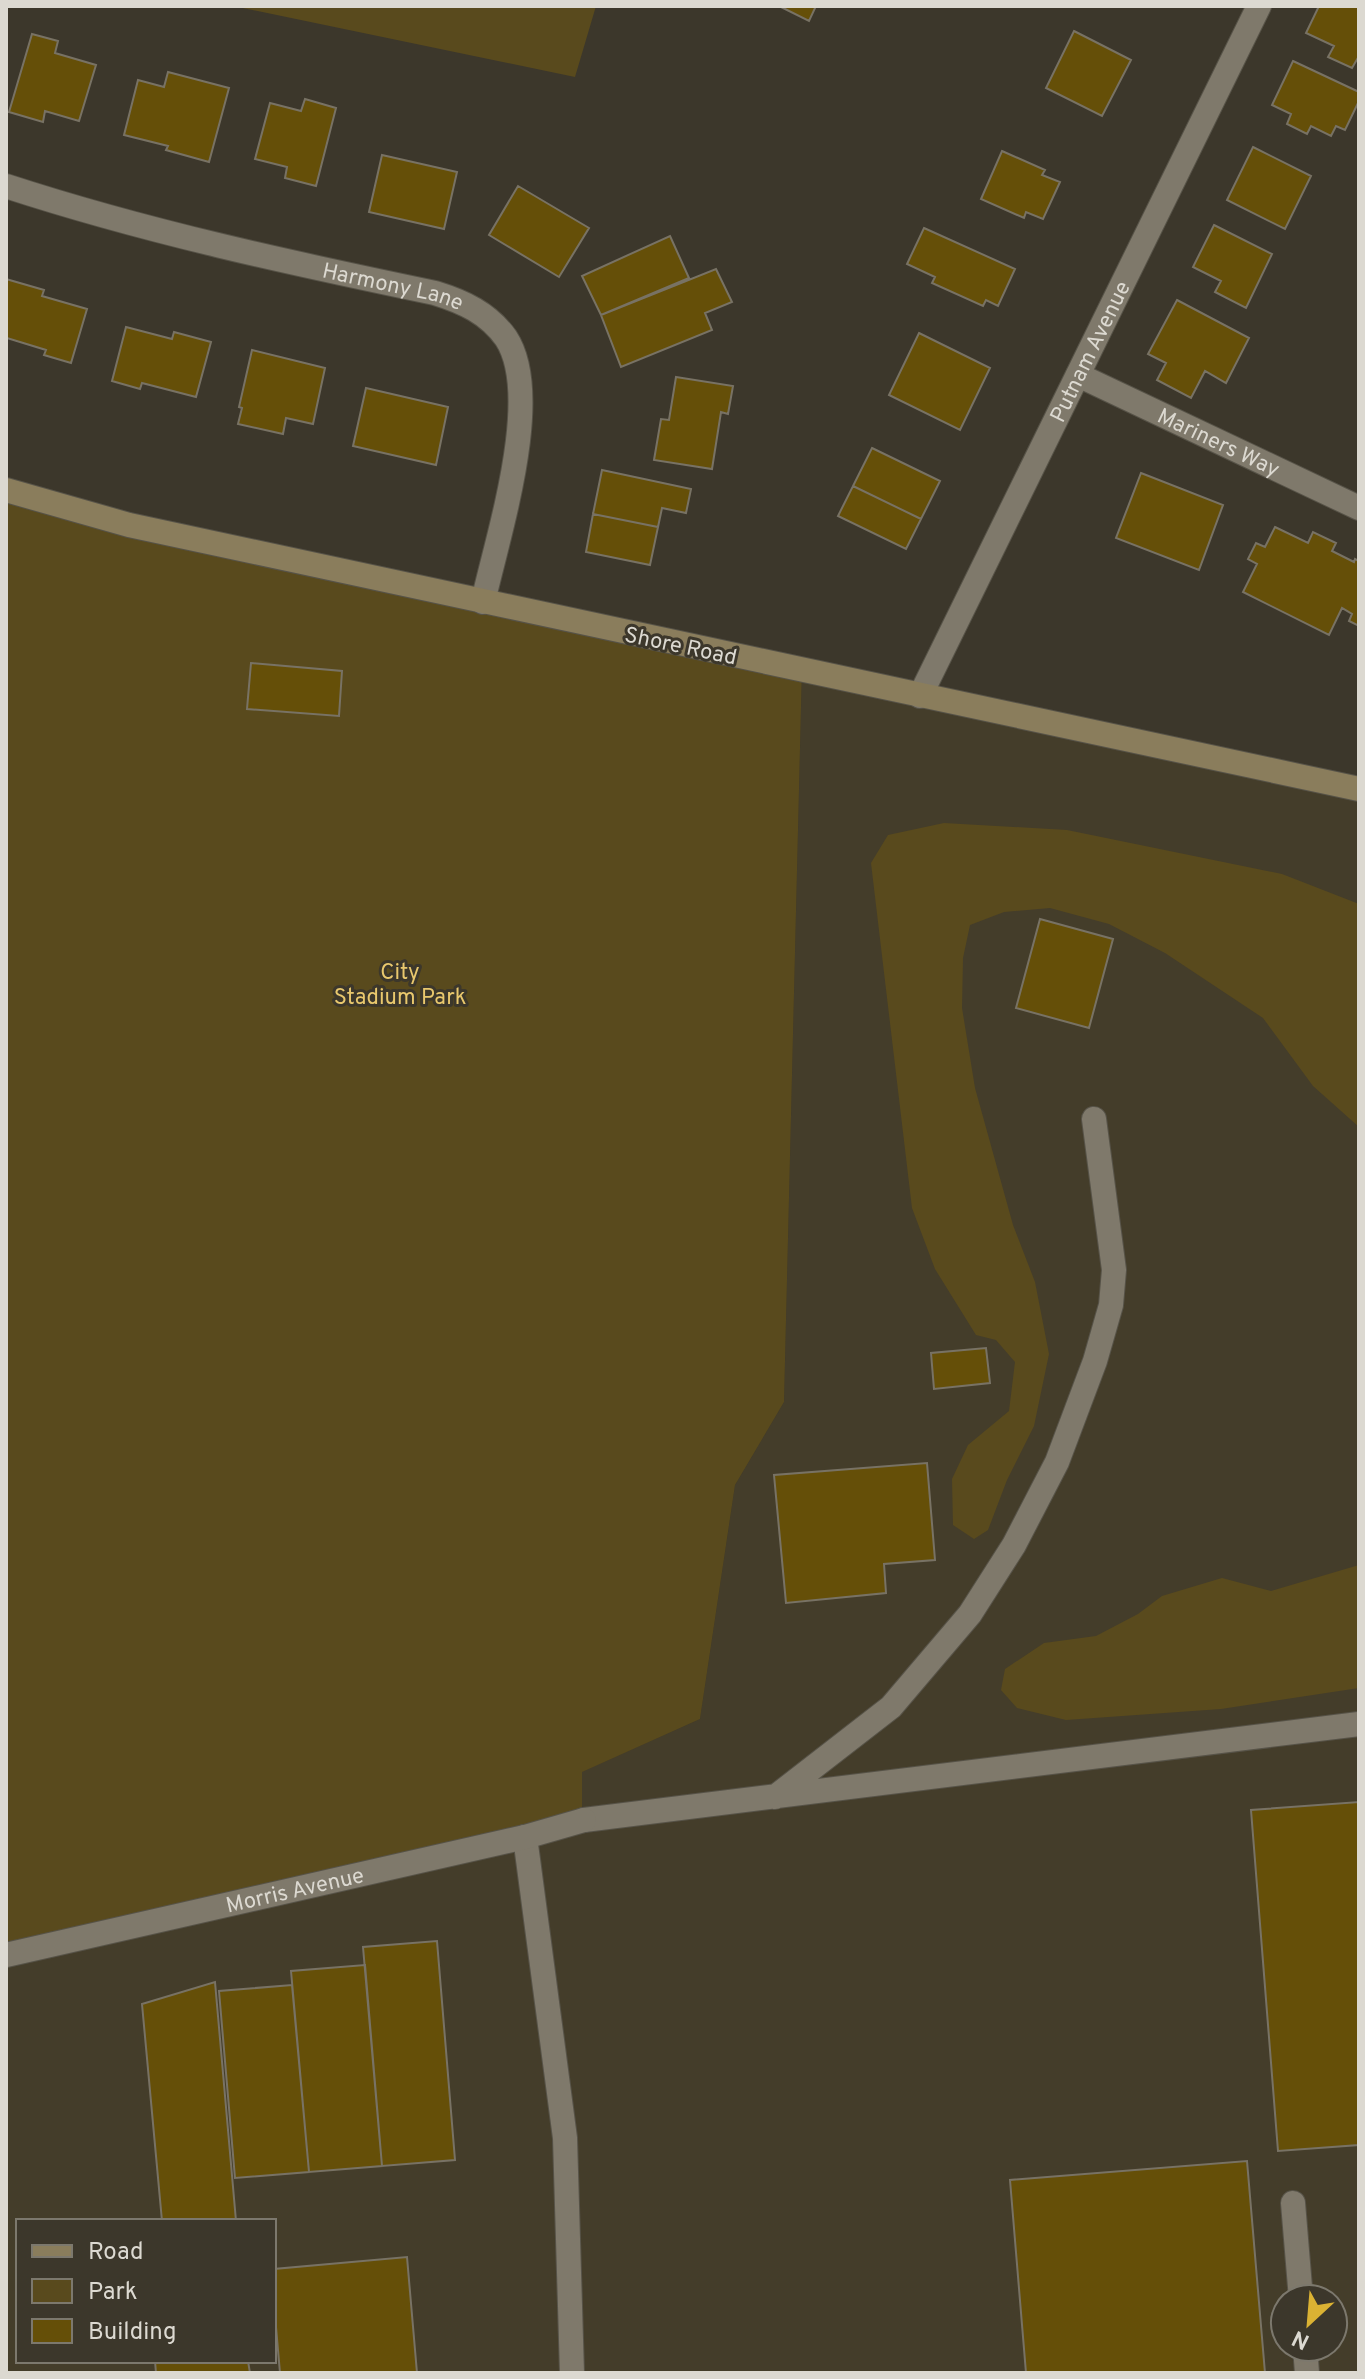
<svg xmlns="http://www.w3.org/2000/svg" width="1365" height="2379" viewBox="0 0 1365 2379" font-family="Overpass,sans-serif">
  <rect width="100%" height="100%" fill="#3c372b"/>
  <path fill="#443d2a" fill-rule="evenodd" d="M802,667L1359,788V2373H6V1964L581,1772L700,1719L735,1485L784,1402ZM18,2221H274V2361H18ZM1285,2299H1333V2347H1285Z"/>
  <path fill="#594a1d" d="M233,6H596L575,77Z
    M6,489L802,667L784,1402L735,1485L700,1719L582,1772V1816L6,1964Z
    M944,823L1067,830L1282,874L1359,904V1127L1313,1086L1263,1018L1165,953L1109,924L1050,908L1004,912L970,925L963,958L962,1008L975,1088L1013,1225L1035,1282L1049,1354L1034,1426L1007,1480L988,1530L974,1539L953,1525L952,1479L968,1445L1009,1411L1015,1362L996,1340L976,1335L935,1269L912,1208L871,863L888,835Z
    M1359,1565V1688L1221,1709L1066,1720L1017,1708L1001,1690L1005,1669L1044,1643L1096,1636L1138,1614L1162,1596L1222,1578L1271,1591Z"/>
  <path fill="#654f08" stroke="#787264" stroke-width="2" d="M779,6H816L809,21Z
    M1319,6H1359V56L1352,68L1328,57L1334,46L1306,33Z
    M1074,31L1131,60L1102,116L1046,88Z
    M32,34L58,41L55,53L96,65L79,121L45,111L43,122L9,112Z
    M1293,61L1359,92V101L1345,130L1336,126L1331,136L1311,126L1307,134L1287,124L1291,114L1272,105Z
    M168,72L229,88L209,162L166,150L168,146L124,135L138,80L164,87Z
    M305,99L336,108L316,186L285,178L287,167L255,159L270,103L301,111Z
    M1253,147L1311,176L1285,229L1227,200Z
    M1002,151L1045,170L1042,175L1060,182L1043,219L1026,212L1024,218L981,199Z
    M382,155L457,172L444,229L369,212Z
    M518,186L589,228L559,277L489,235Z
    M1214,225L1272,254L1246,308L1215,292L1221,281L1193,267Z
    M924,228L1015,269L998,306L986,300L983,306L932,283L935,277L907,264Z
    M670,236L689,278L601,315L582,276Z
    M716,269L732,302L705,313L712,330L621,367L601,315Z
    M6,279L44,290L42,296L87,309L71,363L44,355L46,350L7,338L6,342Z
    M1177,300L1249,338L1226,383L1205,371L1191,398L1157,380L1166,363L1148,354Z
    M126,327L172,339L174,332L211,342L196,397L142,383L140,389L112,381Z
    M919,333L990,368L960,430L889,395Z
    M252,350L325,368L313,424L286,418L283,434L238,424L242,408L239,407Z
    M676,377L733,386L728,414L721,412L712,469L654,460L661,419L669,420Z
    M366,388L448,407L436,465L353,446Z
    M872,448L940,481L921,519L853,486Z
    M602,470L691,489L686,513L662,508L658,527L593,514Z
    M1141,473L1223,505L1199,570L1116,538Z
    M853,486L921,519L906,549L838,516Z
    M593,514L658,527L650,565L586,552Z
    M1275,527L1308,543L1313,532L1336,543L1332,551L1354,562L1355,559L1359,561V626L1349,621L1352,614L1342,608L1329,635L1243,592L1257,564L1248,559L1256,543L1265,547Z
    M251,663L342,671L339,716L247,709Z
    M1040,919L1113,939L1089,1028L1016,1008Z
    M986,1348L990,1383L934,1389L931,1353Z
    M927,1463L935,1560L884,1564L886,1593L786,1603L774,1475Z
    M1359,1802V2145L1278,2151L1251,1810Z
    M437,1941L455,2160L382,2166L363,1947Z
    M365,1965L382,2166L309,2172L291,1971Z
    M215,1982L236,2221H162L142,2004Z
    M292,1985L309,2172L235,2178L219,1991Z
    M1247,2161L1265,2373H1026L1010,2180Z
    M407,2257L417,2373H280L274,2304V2269Z
    M155,2361H248L250,2373H156Z"/>
  <g fill="none" stroke-linecap="round" stroke-linejoin="round">
    <defs>
      <path id="lane" d="M775,1797L891,1707L970,1614L1014,1545L1057,1462L1095,1361L1111,1305L1114,1270L1094,1119
        M584,1820L1359,1724
        M525,1837L565,2138L572,2373
        M1293,2203L1301,2299
        M1305,2347L1307,2373"/>
      <g id="street">
        <path id="s1" d="M6,186C147,232 291,263 435,293C464,302 488,313 506,338C544,396 497,538 483,602"/>
        <path id="s2" d="M1078,375L1359,508"/>
        <path id="s3" d="M920,696L1259,6"/>
        <path id="s4" d="M6,1955L525,1837L584,1820"/>
      </g>
      <path id="secondary" d="M6,490L129,525L1359,789"/>
    </defs>
    <use href="#lane" stroke="#575348" stroke-width="26"/>
    <use href="#street" stroke="#575348" stroke-width="26"/>
    <use href="#secondary" stroke="#575348" stroke-width="26"/>
    <use href="#lane" stroke="#7f796b" stroke-width="24"/>
    <use href="#street" stroke="#7f796b" stroke-width="24"/>
    <use href="#secondary" stroke="#8a7d5c" stroke-width="24"/>
  </g>
  <g text-anchor="middle" stroke-width="6" stroke-linejoin="round" paint-order="stroke">
    <g font-size="22" fill="#dcd9d1" stroke="#3c372b">
      <text dy="8" stroke="none"><textPath href="#s1" startOffset="400">Harmony Lane</textPath></text>
      <text dy="8" stroke="none"><textPath href="#s3" startOffset="384">Putnam Avenue</textPath></text>
      <text dy="8" stroke="none"><textPath href="#s2" startOffset="156">Mariners Way</textPath></text>
      <text transform="translate(681 645) rotate(12)" y="8">Shore Road</text>
      <text dy="8" stroke="none"><textPath href="#s4" startOffset="296">Morris Avenue</textPath></text>
    </g>
    <g font-size="22" fill="#e9c86d" stroke="#3c372b">
      <text x="400" y="979">City<tspan x="400" dy="25">Stadium Park</tspan></text>
    </g>
  </g>
  <rect width="1365" height="2379" fill="none" stroke="#dcd9d1" stroke-width="16"/>
  <rect x="16" y="2219" width="260" height="144" fill="#3c372b" stroke="#7c786d" stroke-width="2"/>
  <rect x="32" y="2245" width="40" height="12" fill="#8a7d5c" stroke="#7c786d" stroke-width="2"/>
  <text x="88" y="2259" font-size="24" fill="#dcd9d1">Road</text>
  <rect x="32" y="2279" width="40" height="24" fill="#594a1d" stroke="#7c786d" stroke-width="2"/>
  <text x="88" y="2299" font-size="24" fill="#dcd9d1">Park</text>
  <rect x="32" y="2319" width="40" height="24" fill="#654f08" stroke="#7c786d" stroke-width="2"/>
  <text x="88" y="2339" font-size="24" fill="#dcd9d1">Building</text>
  <g transform="translate(1309 2323) rotate(206)"><circle r="38" fill="#3c372b" stroke="#7c786d" stroke-width="2"/>
  <path d="M0-6L14 30L0 20L-14 30Z" fill="#dbb233"/>
  <text y="-12" font-size="22" font-weight="bold" text-anchor="middle" fill="#dcd9d1">N</text>
  </g>
</svg>
